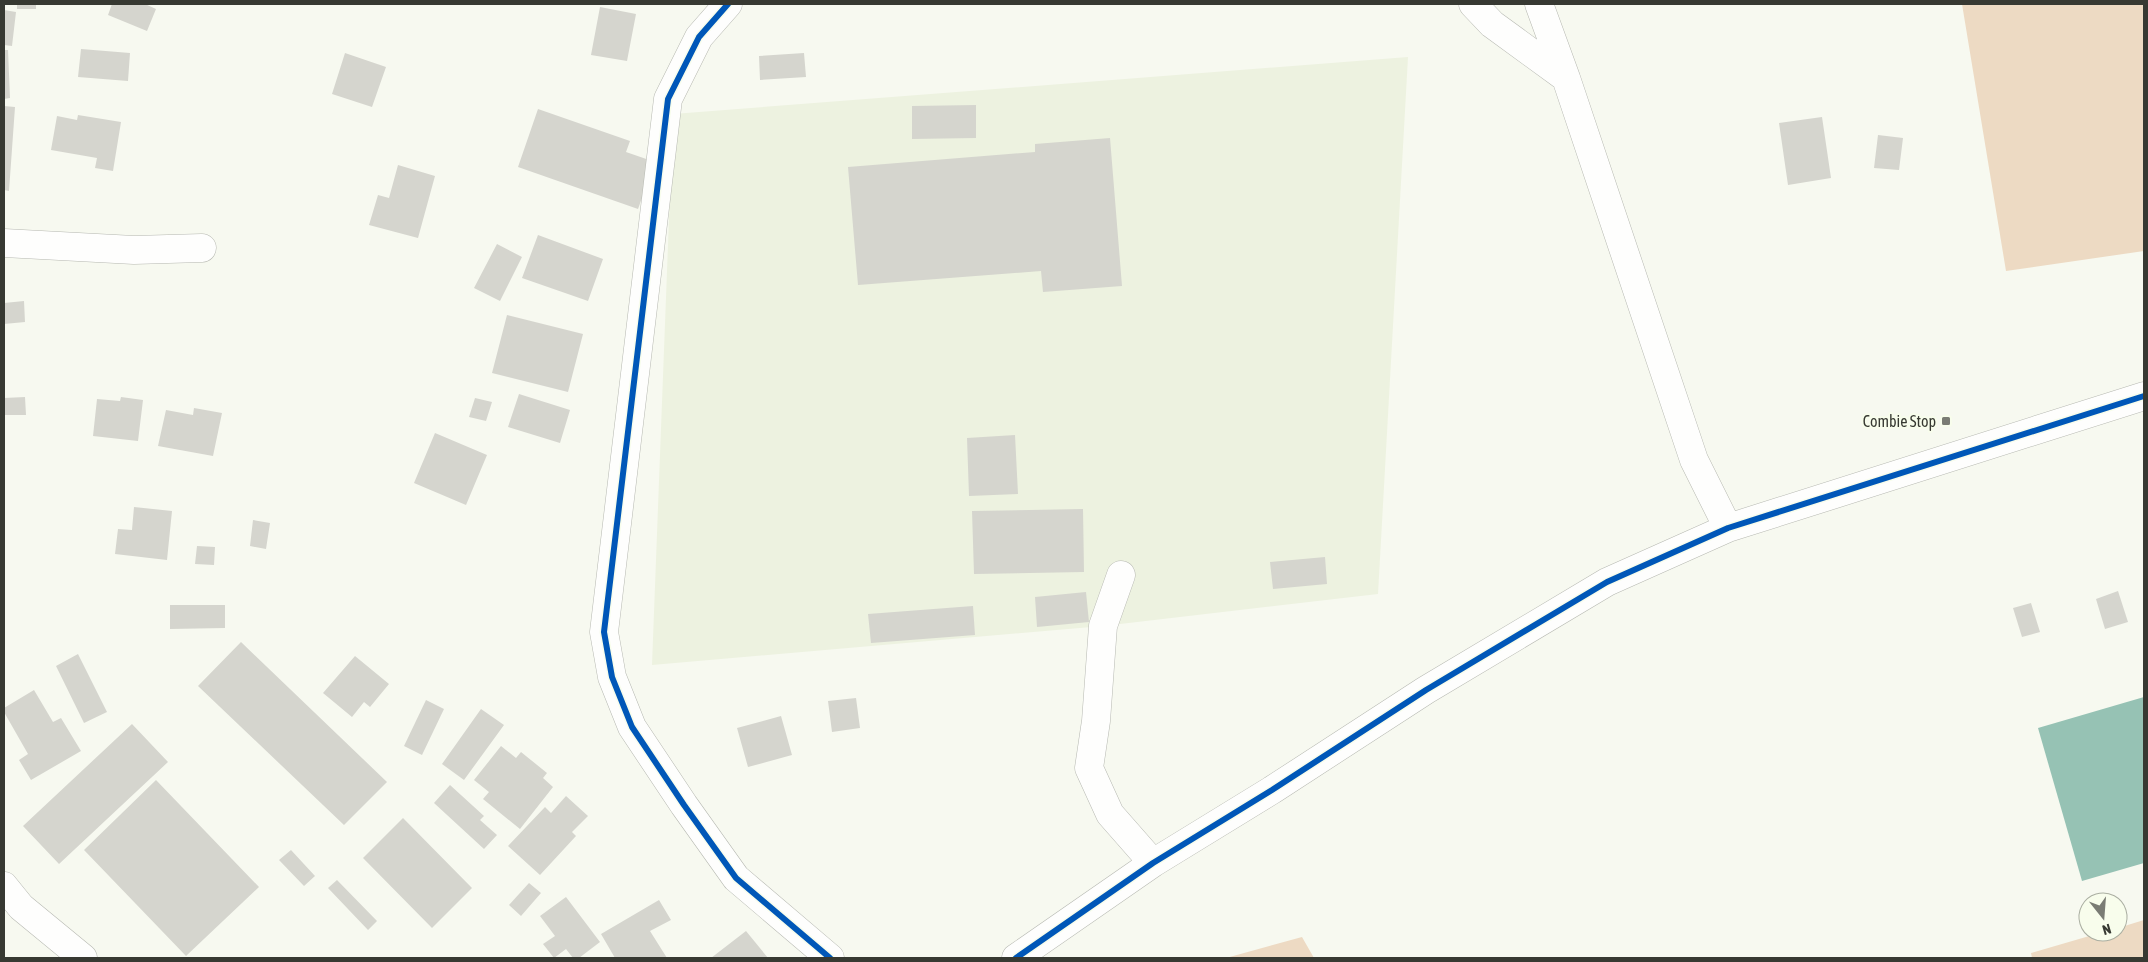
<svg xmlns="http://www.w3.org/2000/svg" width="2148" height="962" viewBox="0 0 2148 962" font-family="'Asap Condensed',sans-serif">
  <rect width="100%" height="100%" fill="#f7f9f0"/>
  <path fill="#edf2e0" d="M1408,57L1378,594L1103,626L652,665L673,114Z"/>
  <path fill="#eddac3" d="M1962,4H2144V251L2006,271Z
    M2144,920V958H2032L2031,953L2103,932H2118V928Z
    M1302,937L1314,958H1226Z"/>
  <path fill="#96c2b4" d="M2144,697V863L2082,881L2038,728Z"/>
  <path fill="#d5d5ce" d="M17,4H36V9H17Z
    M112,4H145L156,9L147,31L108,15Z
    M600,7L636,14L627,61L591,55Z
    M4,10L16,12L12,46L4,45Z
    M81,49L130,53L128,81L78,77Z
    M4,50H8L10,98L4,99Z
    M345,53L386,67L372,107L332,94Z
    M804,53L806,77L760,80L759,56Z
    M976,105V138L912,139V106Z
    M4,106L15,107L9,191L4,190Z
    M538,109L630,141L626,152L655,162L638,209L518,167Z
    M78,115L121,122L113,171L95,168L97,158L51,150L57,116L77,120Z
    M1822,117L1831,178L1788,185L1779,123Z
    M1878,135L1903,138L1899,170L1874,168Z
    M1110,138L1122,286L1043,292L1041,271L858,285L848,167L1035,152V144Z
    M398,165L435,176L418,238L369,225L378,195L389,198Z
    M538,235L603,259L588,301L522,278Z
    M497,244L522,257L500,301L474,288Z
    M24,301L25,322L4,324V303Z
    M507,315L583,334L568,392L492,373Z
    M519,394L570,410L560,443L508,427Z
    M25,397L26,415H4V398Z
    M121,397L143,400L138,441L93,436L97,399L120,401Z
    M475,398L492,402L486,421L469,417Z
    M194,408L222,413L213,456L158,446L166,410L193,415Z
    M435,433L487,455L466,505L414,483Z
    M1015,435L1018,494L969,496L967,438Z
    M134,507L172,511L167,560L115,554L118,529L132,530Z
    M1083,509L1084,572L974,574L972,511Z
    M253,520L270,523L266,549L250,546Z
    M197,546L215,547L214,565L195,564Z
    M1325,557L1327,584L1273,589L1270,562Z
    M2118,591L2128,622L2105,629L2096,599Z
    M1086,592L1089,622L1037,627L1035,597Z
    M2031,603L2040,632L2022,637L2013,608Z
    M170,605H225V628L170,629Z
    M973,606L975,635L871,643L868,614Z
    M241,642L387,782L344,825L198,686Z
    M78,654L107,712L84,723L56,666Z
    M355,656L389,684L370,707L364,702L352,717L323,693Z
    M34,690L53,722L61,718L81,751L31,780L19,760L28,754L4,712V708Z
    M856,698L860,728L832,732L828,701Z
    M426,700L444,709L422,755L404,746Z
    M481,709L504,725L464,780L442,764Z
    M781,716L792,755L748,767L737,728Z
    M132,724L168,762L59,864L23,826Z
    M501,746L516,758L521,752L547,773L543,778L553,787L520,829L483,799L489,792L474,780Z
    M156,780L259,887L186,956L84,850Z
    M450,785L484,816L480,820L497,835L484,849L434,803Z
    M566,796L588,816L572,832L576,836L540,875L508,846L545,807L551,813Z
    M403,818L472,888L432,928L363,858Z
    M291,850L315,876L304,886L279,860Z
    M337,880L377,921L368,930L328,888Z
    M529,883L541,893L521,916L509,905Z
    M566,897L600,942L579,958H573L566,949L554,958L543,944L555,936L540,916Z
    M659,900L671,920L650,931L667,958H615L601,934Z
    M746,931L768,958H711Z"/>
  <g fill="none" stroke-linecap="round" stroke-linejoin="round">
    <defs>
      <path id="minor" d="M728,4L699,37L668,99L604,632L612,677L632,727L684,805L736,878L830,958
        M1473,4L1492,24L1566,78
        M1539,4L1566,78L1694,460L1728,528
        M4,243L134,250L202,248
        M1121,575L1103,626L1096,721L1089,768L1110,814L1153,863
        M4,886L21,907L83,958
        M1016,958L1153,863L1272,790L1426,690L1607,582L1728,528L2144,396"/>
    </defs>
    <use href="#minor" stroke="#b6b8b1" stroke-width="29"/>
    <use href="#minor" stroke="#fefefd" stroke-width="28"/>
    <defs>
      <path id="cycleway" d="M728,4L699,37L668,99L604,632L612,677L632,727L684,805L736,878L830,958
        M1016,958L1153,863L1272,790L1426,690L1607,582L1728,528L2144,396"/>
    </defs>
    <use href="#cycleway" stroke="#f8fdec" stroke-width="9"/>
    <use href="#cycleway" stroke="#0057b8" stroke-width="6"/>
  </g>
  <rect fill="#7a7c74" stroke="#f8fdec" stroke-width="2" x="1941" y="416" width="10" height="10" rx="2.5"/>
  <g text-anchor="middle" stroke-width="4" stroke-linejoin="round" paint-order="stroke">
    <g font-size="16" fill="#373932" stroke="#f8fdec" text-anchor="end">
      <text x="1936" y="427">Combie Stop</text>
    </g>
  </g>
  <rect width="2148" height="962" fill="none" stroke="#373932" stroke-width="10"/>
  <g transform="translate(2103 917) rotate(163)"><circle r="24" fill="#f8fdec" stroke="#abafa2"/>
  <path d="M0-4L9 19L0 12L-9 19Z" fill="#7a7c74"/>
  <text y="-8" font-size="14" font-weight="bold" text-anchor="middle" fill="#373932">N</text>
  </g>
</svg>
